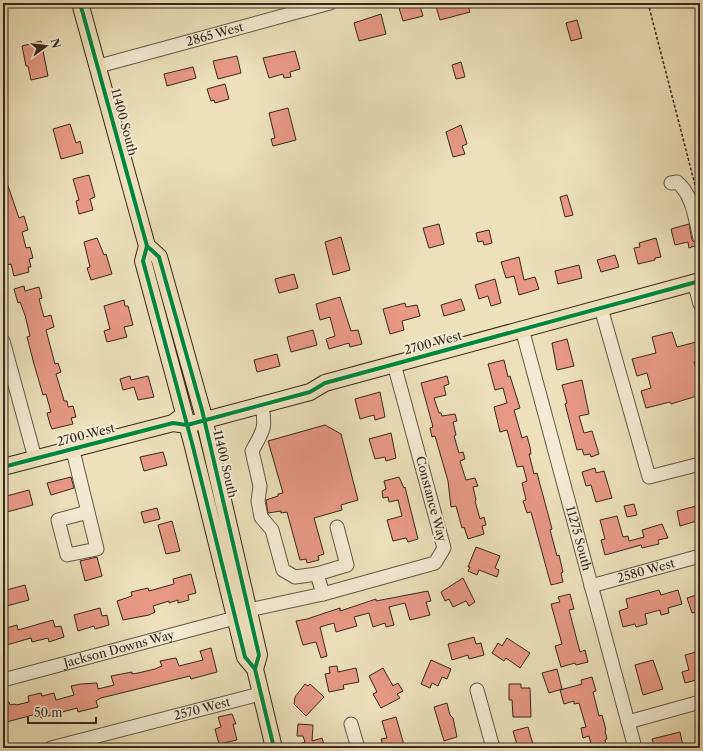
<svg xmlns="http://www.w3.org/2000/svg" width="703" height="751" viewBox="0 0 703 751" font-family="'Libre Caslon Text',serif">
  <rect width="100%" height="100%" fill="#ede0bb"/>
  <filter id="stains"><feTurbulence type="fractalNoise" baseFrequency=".005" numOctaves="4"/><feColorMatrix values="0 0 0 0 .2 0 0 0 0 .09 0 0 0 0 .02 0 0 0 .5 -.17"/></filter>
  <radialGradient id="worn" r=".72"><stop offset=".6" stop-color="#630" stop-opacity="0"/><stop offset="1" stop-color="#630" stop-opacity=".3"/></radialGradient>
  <path fill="#e79986" stroke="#38291c" d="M419,3L423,16L403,21L399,8Z
    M435,3H467L470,12L440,20Z
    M381,14L386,34L359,41L354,23Z
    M577,20L582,38L571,41L566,23Z
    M41,41L48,76L31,80L28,66H26L22,46Z
    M295,51L300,69L290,72L291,77L284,78L283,74L269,78L263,58Z
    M237,56L241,73L218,79L213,61Z
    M461,62L465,77L456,79L452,65Z
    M193,67L196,78L167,86L164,74Z
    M225,84L229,99L215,103L214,100L211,101L207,89Z
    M288,108L296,140L273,146L271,139L275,138L269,113Z
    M70,124L76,143L80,141L83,153L61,159L53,129Z
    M461,125L467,144L462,146L465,154L453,157L446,132Z
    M89,175L95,197L90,199L93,210L79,214L76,201L79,200L73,179Z
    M5,177L19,218L24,216L28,230L22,232L26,248L30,247L33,258L29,259L31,267H28L29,272L14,276L11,264L7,265L3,249V178Z
    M567,195L573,215L565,217L560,197Z
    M439,224L444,244L429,248L423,228Z
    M689,224L692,240L697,245L689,248L688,242L675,245L671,229Z
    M489,230L492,243L484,245L483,241L478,242L476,233Z
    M341,237L350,270L333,275L325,242Z
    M97,238L104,255L106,254L112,274L91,280L87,268L90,267L84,242Z
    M656,238L661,257L655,258V260L638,264L634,248L640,247L639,243Z
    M615,255L619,267L601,272L597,260Z
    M519,257L524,280L535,277L539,289L519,295L514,276L506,278L501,262Z
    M579,265L582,278L558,284L555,271Z
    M294,274L298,288L279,293L275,279Z
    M495,279L501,303L491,306L488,296L479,299L475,285Z
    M24,286L25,291L39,287L42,298L39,299L44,317L51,315L54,327L46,330L55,364L58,363L61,372L56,374L63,397L64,401H67L68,407L73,406L76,417L71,418L73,424L52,429L50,424L47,413L51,412L46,394L43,395L34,364L27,337L30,336L25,315L20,302L18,303L14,289Z
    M340,297L351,331L358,330L362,344L350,347L349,343L329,349L326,339L335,336L330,317L320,320L316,304Z
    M461,299L465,310L444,316L441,305Z
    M124,300L125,306H128L133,325L124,327L127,337L107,342L104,331L110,329L104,306Z
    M405,303L406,307L417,305L420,316L402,321L404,330L390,334L383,309Z
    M313,330L317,345L291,352L287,337Z
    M672,332L677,347L700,341V360L694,362L698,376H700V395L671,404L670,402L646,408L641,391L651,388L647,373L637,376L632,359L656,353L652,337Z
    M567,339L574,366L557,370L552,343Z
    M277,354L280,366L257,372L254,360Z
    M504,360L508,377L510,376L520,408L514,410L522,438L527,436L530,447L531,454H529L534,474L537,473L552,529L550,530L557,556L559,555L563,572L561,573L563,582L551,585L531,512L527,513L523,501L526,500L522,483L527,481L523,466L517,467L507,430L500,432L494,407L507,403L503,388L495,390L488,364Z
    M130,376L131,380L148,376L154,397L138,400L134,387L123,390L120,379Z
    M447,376L449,384L444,386L446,395L434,398L439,413H441L442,416L455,414L457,421L453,422L456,435L454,436L459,453L463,452L465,459L460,461L466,480L475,478L478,486L473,487L476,500L475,501L480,519L484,517L486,525L482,526L484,534L468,539L464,527L462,528L456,506L451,507L448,481L435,436L432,437L430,428L433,427L421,383Z
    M582,380L589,414L579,416L584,433L592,431L599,454L591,457L590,454L584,455L582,449L577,450L565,404L567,403L562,385Z
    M380,392L385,417L375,420L374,415L360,419L355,399Z
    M325,425L341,434L358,500L341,505L342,510L314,518L324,554L318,556L319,560L307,563L306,559L300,560L287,512L281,513V511L268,513L266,500L278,496V494L283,493L268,441Z
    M391,433L396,458L386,461L385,457L375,459L369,439Z
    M163,452L167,465L144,471L140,457Z
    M595,468L596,473L604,471L612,498L596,502L591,485L586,486L582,472Z
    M71,477L74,488L51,495L47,483Z
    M399,477L404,488L405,487L418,539L408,542L406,538L393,541L387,520L402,516L398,500L389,502L388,497L383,498L382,491L386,489L384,481Z
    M29,490L33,505L3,513V497Z
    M634,504L637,515L627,517L624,506Z
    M700,505V520L680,526L677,511Z
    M157,508L160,519L144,523L141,512Z
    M617,516L623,537L628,536L629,541L644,537L642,530L662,524L668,538L658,540L659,544L642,548L641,545L605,555L601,540L605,539L600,520Z
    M172,521L180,551L166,554L158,525Z
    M476,547L500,556L495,568L499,570L497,577L479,570L477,575L468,571L470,567H468Z
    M97,557L102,576L85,581L80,561Z
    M191,574L196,593L188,595L189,600L178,603V600L169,603V601L153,606L155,612L149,615L123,620L117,601L132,596L131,592L148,588L149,591L174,584L173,579Z
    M463,578L475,602L469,606L466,601L453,607L449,599L445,601L441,592Z
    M25,585L29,600L3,607V591Z
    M659,590L661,595L678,590L682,604L668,608L669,613L661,615L660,610L645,614L647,624L636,627L635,624L623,627L619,611L628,608L626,599Z
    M428,591L431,601L426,602L430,615L410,620L405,603L389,607L394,625L386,627L385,623L373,627L369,613L354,617L357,626L336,632L334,623L320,627L327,656L321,658L316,642L303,645L296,621L307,619L340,608V611L376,599V601Z
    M570,594L574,609L569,610L574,629L580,652L585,650L588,662L576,665L575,663L561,667L555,646L562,644L551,604L560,602L558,597Z
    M700,594V611L692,613L687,598Z
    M100,608L102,616L107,615L109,625L95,629L94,626L78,631L74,615Z
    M53,620L55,627L61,626L64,637L49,642L48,638L32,642L31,638L3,646V629L17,625L18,630Z
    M474,637L476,644L481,643L484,655L469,659L468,655L452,660L448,644Z
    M507,638L530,653L520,668L506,658L504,661L492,653L498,643L502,646Z
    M211,648L217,672L191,679L190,676L101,698L96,701L98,707L78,712L77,708L41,718L40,713L3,723V703L9,702L10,705L15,704L16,705L29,702L28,696L41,693L42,696L54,693L56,700L74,695L71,686L81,684L97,683L98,689L114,685L111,676L132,672V674L138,673L155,669L162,666L160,661L170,659L176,658L179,666L203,660L200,651Z
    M700,651V679L685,683L682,672L689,670L685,655Z
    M431,660L451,669L447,679L442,677L438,686L432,683L430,688L421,684Z
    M653,660L663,689L643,695L635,665Z
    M337,666L338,672L356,668L359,682L343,685L344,689L329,692L325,674L330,673L329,667Z
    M383,668L393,686L398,683L403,691L397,694L400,698L381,708L373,694L377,692L369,676Z
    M557,669L562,689L549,693L542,673Z
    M592,677L596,691L593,692L599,716L602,715L606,730L605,731L607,739L605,740L607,748H592L589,736L583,738L581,728L586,727L579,703L574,704V701L564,704L560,690L582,684L581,680Z
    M305,684L308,686L310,684L324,697L306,716L294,704L295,697Z
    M509,684H521V688H530L531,717H513L512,700H509Z
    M447,703L450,715L453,718L457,737L444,741L434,707Z
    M232,714L236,724H233L237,740L219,744L215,729L221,727L218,717Z
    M396,717L404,745L396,748H384L381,739L387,738L382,721Z
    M298,724L313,725L312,741L322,738L325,748H294L293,746L305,742L303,736H297Z
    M528,727L534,748H518L513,731Z
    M680,732L683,746L676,748H655L652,739Z"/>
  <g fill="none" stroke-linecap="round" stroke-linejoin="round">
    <defs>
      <g id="minor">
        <path id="s1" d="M99,66L330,3"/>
        <path d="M671,183L677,182C693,195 695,219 700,238"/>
        <path d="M694,282L700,304"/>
        <path d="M601,308L649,477L700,464"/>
        <path id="s2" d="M522,329L635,748"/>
        <path d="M3,341L35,458"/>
        <path d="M261,404C267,427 263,431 252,451L260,486L258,501L261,517L272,530L283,570L295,577L317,574L323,594"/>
        <path d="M72,449L75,459L97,549L67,555L58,520L88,512"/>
        <path d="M317,574L347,565L337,527"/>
        <path id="s3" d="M591,586L700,556"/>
        <path d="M249,610L323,594L435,563L444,548L394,364"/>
        <path id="s4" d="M3,680L235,618"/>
        <path d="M477,690L493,748"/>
        <path d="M628,722L700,702"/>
        <path d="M351,724L358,748"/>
        <path id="s5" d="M51,748L260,694"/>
      </g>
      <path id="major" d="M80,3L147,246L159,257L202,410L259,655L255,669
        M147,246L143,261L192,443L245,657L255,669L274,748
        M173,423L187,425L310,392L325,383L700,281
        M3,467L173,423L181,417"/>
    </defs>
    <use href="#minor" stroke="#655744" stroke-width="15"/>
    <use href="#major" stroke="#38291c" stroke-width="18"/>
    <path stroke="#38291c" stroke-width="1.5" stroke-dasharray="3 2" stroke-linecap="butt" d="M648,3L695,185"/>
    <use href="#minor" stroke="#f3ebd3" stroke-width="13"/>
    <use href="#major" stroke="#ede0bb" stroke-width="16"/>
    <defs>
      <path id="cycleway" d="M80,3L147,246L159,257L202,410L259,655L255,669
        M147,246L143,261L192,443L245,657L255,669L274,748
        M3,467L173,423L187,425L310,392L325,383L700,281"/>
    </defs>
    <use href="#cycleway" stroke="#f3ebd3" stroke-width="6"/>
    <use href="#cycleway" stroke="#00873e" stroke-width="4"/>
  </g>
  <g text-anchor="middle" stroke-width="4" stroke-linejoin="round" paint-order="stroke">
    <g font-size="12" fill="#38291c" stroke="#f3ebd3">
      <text dy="4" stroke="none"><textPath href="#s1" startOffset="120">2865 West</textPath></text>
      <text transform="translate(124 122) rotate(75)" y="4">11400 South</text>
      <text transform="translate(433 343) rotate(-15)" y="4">2700 West</text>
      <text transform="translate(86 435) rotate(-14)" y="4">2700 West</text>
      <text transform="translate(225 464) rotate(77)" y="4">11400 South</text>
      <text transform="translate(431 499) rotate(75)" y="4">Constance Way</text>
      <text dy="4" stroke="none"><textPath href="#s2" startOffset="217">11275 South</textPath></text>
      <text dy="4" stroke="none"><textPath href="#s3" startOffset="57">2580 West</textPath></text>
      <text dy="4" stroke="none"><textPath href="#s4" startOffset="120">Jackson Downs Way</textPath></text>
      <text dy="4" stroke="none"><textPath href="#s5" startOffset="156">2570 West</textPath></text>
    </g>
  </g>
  <rect width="703" height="751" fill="none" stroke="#ede0bb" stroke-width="16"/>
  <rect x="4" y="4" width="695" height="743" fill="none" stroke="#38291c" stroke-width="2"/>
  <rect x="8" y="8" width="687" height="735" fill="none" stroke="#38291c"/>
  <g transform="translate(46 46) rotate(75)" stroke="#f3ebd3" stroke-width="3" paint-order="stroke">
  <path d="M0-3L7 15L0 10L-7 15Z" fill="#38291c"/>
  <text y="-6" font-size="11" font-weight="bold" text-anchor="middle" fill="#38291c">N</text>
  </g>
  <path d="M28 717v6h68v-6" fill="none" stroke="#38291c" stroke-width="2"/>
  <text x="34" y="717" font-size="12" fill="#38291c" stroke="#f3ebd3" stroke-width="3" paint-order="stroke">50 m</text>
  <rect width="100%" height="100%" filter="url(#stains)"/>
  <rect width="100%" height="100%" fill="url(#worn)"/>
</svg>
